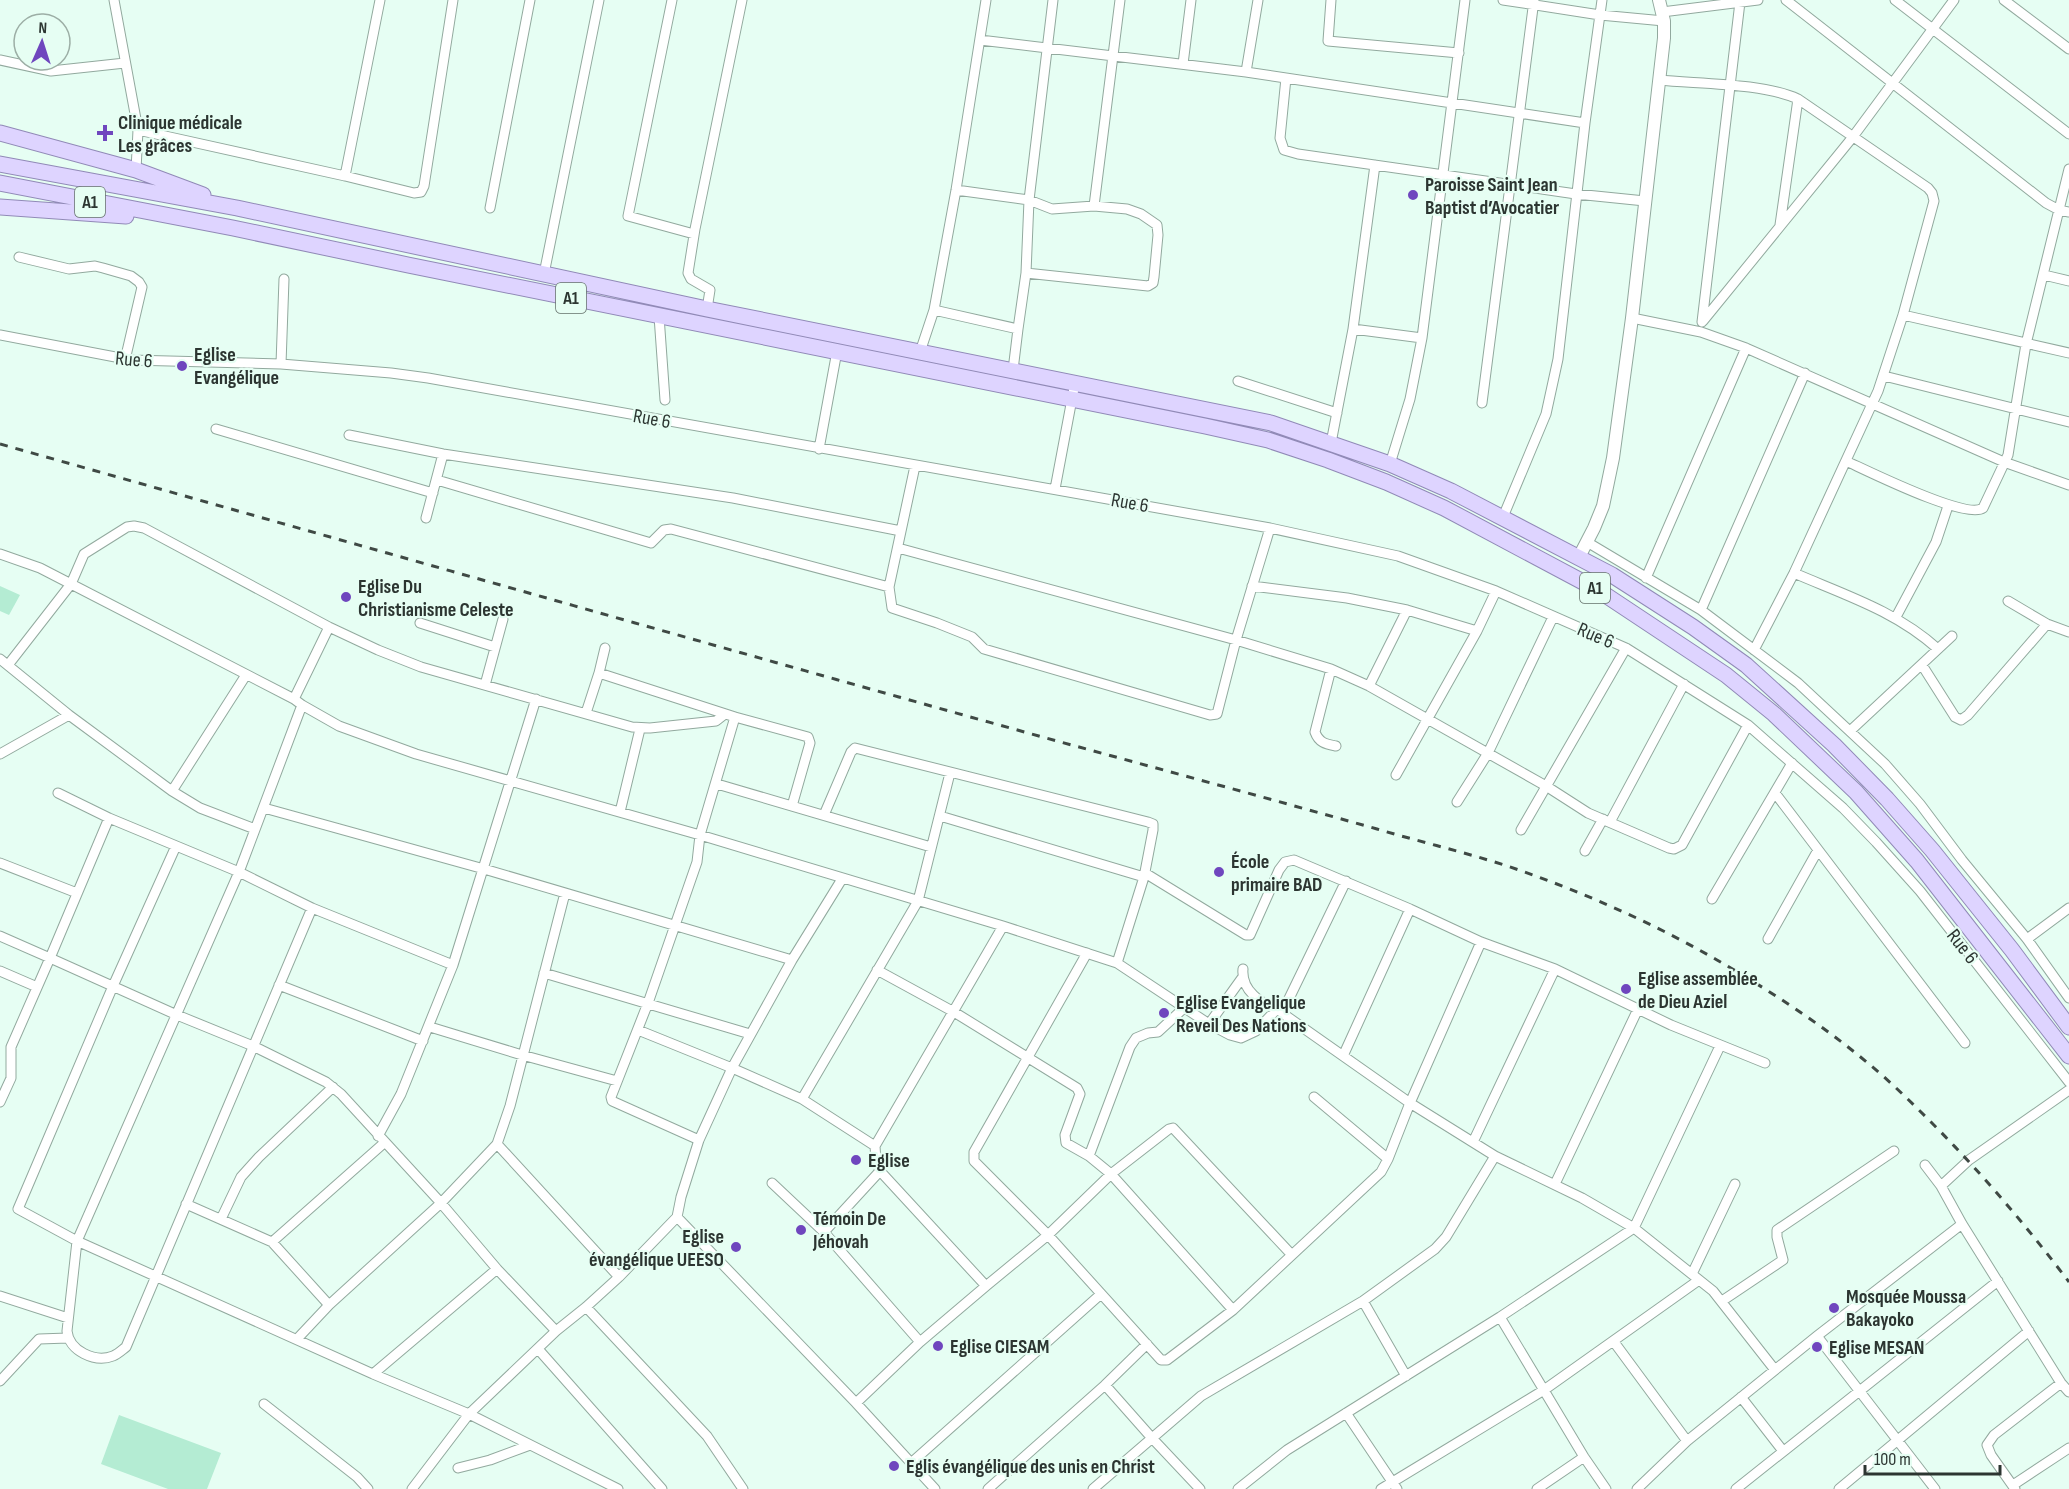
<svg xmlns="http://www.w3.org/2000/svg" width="2069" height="1489" viewBox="0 0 2069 1489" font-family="'Sofia Sans Condensed',sans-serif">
  <rect width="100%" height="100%" fill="#e6fef3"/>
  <path fill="#b4ecd3" d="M0,586L20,595L9,615L0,611Z
    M119,1415L221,1453L207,1489H168L101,1464Z"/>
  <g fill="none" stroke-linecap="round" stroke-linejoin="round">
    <defs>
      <path id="minor" d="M114,0L138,130L136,170
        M672,0L628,216L694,234
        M1331,0L1328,41L1459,53
        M1503,0L1600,15L1664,21
        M1786,0L2046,203L2059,210L2069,212
        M1895,0L2069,134
        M2004,0L2069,49
        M1662,12L1758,0
        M980,40L1246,72L1585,123
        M0,60L51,71L125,63
        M1183,64L1191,0
        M1246,72L1258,0
        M1286,78L1280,138L1284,150L1298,154L1576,194L1645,201
        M1659,80C1699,84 1763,83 1798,99L1928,188L1932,193L1934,201L1903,315L1878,391L1794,573L1754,650
        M138,130L345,176L414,193L421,192L424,186L453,0
        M345,176L380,0
        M956,190L1029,200L1052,209L1094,206L1127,209L1141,214L1157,225L1158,235L1154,277L1153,283L1148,286L1026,273
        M1094,206L1120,0
        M490,208L530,0
        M1780,225L1798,99
        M19,257L69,269L95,266L103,268L131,276L139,282L142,287L125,360
        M544,274L599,0
        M2044,275L2069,281
        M707,309L710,290L691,279L688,273L695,229L742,0
        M934,310L1018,329L1013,370
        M1903,315L2069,353
        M659,316L665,400
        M1632,318L1701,332L1746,348L2004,462L2069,485
        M1703,321L1852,138L1954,0
        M1702,322L1740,2
        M1018,329L1026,273L1029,200L1053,0
        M1353,329L1422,338
        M0,335L131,360L281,364L391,373L428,378L1270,528L1398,556L1496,591L1626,648L1748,725L1843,808L1876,842L1920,891L2069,1082
        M920,352L934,310L956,190L986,0
        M281,364L284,279
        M1884,376L2069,422
        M1238,381L1337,413
        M1482,403L1534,0
        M216,429L433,493
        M349,435L443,454L733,498L901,531
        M1331,443L1353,329L1375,165
        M819,449L837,351
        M1846,461C1868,471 1966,520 1983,508L2008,455L2026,344L2069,169
        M1390,464L1410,399L1422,338L1465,0
        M915,466L889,587L892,608L937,623L972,637L984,649L1210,715L1217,714L1236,640L1270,528
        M437,480L651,543L664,530L671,529L889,587
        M1055,489L1075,383
        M1503,517L1546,414L1558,359L1585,123L1602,0
        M426,518L443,454
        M1587,542L1701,610L1798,683L1885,764L1920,804L1962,860L2027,939L2069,998
        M898,548L1236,640L1331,669L1369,686L1546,786L1588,813L1669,848L1674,849L1682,845L1748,725
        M0,554L40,568L294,699
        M1794,573C1845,595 1896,611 1938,649
        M1646,578L1746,348
        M1252,586L1347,598L1407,610
        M2008,601L2047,624L2069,632
        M1701,610L1805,373
        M1896,617L1936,542L1948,506
        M420,623L495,647
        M0,659L69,715L172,791L200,808L255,829
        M8,665L71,584L84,554L127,527L134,526L144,528L329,627L378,650L421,667L632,727L650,728L716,721L725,714
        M1922,665L1955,717L1961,720L1968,715L2047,624
        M1331,669L1315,732C1319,743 1326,744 1336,746
        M599,673L735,717L700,835L697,862L648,1003L611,1097L612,1101L699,1140
        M485,685L503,619
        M1369,686L1407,610L1477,631
        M302,705L339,726L416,754L700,835L1003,926L1117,963L1209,1024L1230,1035L1241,1038L1256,1031L1276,1010
        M586,713L599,673L605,648
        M735,717L808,737L810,743L792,806
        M1850,731L1952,636
        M0,754L69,715
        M1396,775L1477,631L1496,591
        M717,784L931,847
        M172,791L246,675
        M58,793L109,818L239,872L312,908L453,965
        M1775,793L1965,1043
        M1457,802L1488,753L1553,617
        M264,808L484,869L792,960
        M620,812L640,729
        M824,815L851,752L855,748L1148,822L1153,824V830L1144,877L940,816
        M1610,822L1684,684
        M1521,830L1626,648
        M176,846L113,986L18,1209L77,1241L373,1374L469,1414L618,1489
        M1585,851L1603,819
        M0,863L77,893
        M1145,873L1246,935H1250L1279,870L1285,862L1294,860L1410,909L1481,942L1555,969L1671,1025L1765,1063
        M1346,881L1282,1013L1410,1103L1495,1156L1582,1198L1634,1228L1713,1291L1775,1370
        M1712,899L1792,763
        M312,908L126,1347C122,1350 118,1354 113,1356C95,1363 69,1351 67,1331L77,1241L239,872L302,705L294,699L329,627
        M1003,926L875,1146L876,1161L880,1171L986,1286L1048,1235L1111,1174L1169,1129L1173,1128L1291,1254
        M0,936L50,958L109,818
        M1768,939L1818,850
        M2027,939L2069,908
        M1087,953L974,1152V1161L1048,1235L1161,1360H1167L1233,1310L1381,1172L1388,1159L1410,1103L1481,942
        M1117,963L1144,877
        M1243,969C1241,991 1261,1003 1279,1011
        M877,970L954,1012L1077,1088L1080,1094L1065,1135L1066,1143L1089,1156L1111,1174L1233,1310
        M0,971L37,987
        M544,973L750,1034
        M279,985L423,1041
        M1209,1024L1242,978
        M430,1027L522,1055L617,1081
        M638,1030L732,1068L802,1099L875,1146
        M1343,1056L1410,909
        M1314,1097L1388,1159
        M802,1099L918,901L950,773
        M0,1102L11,1078V1047L50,958L177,1015L253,1046L326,1082L341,1094L441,1203L497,1269L556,1331
        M378,1136L401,1094L453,965L536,699
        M1473,1142L1555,969
        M497,1144L510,1106L565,893
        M1089,1156L1130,1047L1136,1038L1148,1033L1158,1032L1185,1007
        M1925,1165L1941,1186L1962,1224L2061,1383L2069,1392
        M772,1183L824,1232L920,1342
        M1555,1184L1638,1009
        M1941,1186L1969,1160L2069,1090
        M186,1204L272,1242L329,1305
        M677,1217L856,1403L935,1489
        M221,1219L241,1177L259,1157L333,1087
        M824,1232L880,1171
        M272,1242L384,1143
        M1692,1274L1735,1184
        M0,1296L68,1318
        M1363,1301L1406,1376
        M1722,1301L1783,1260L1777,1237V1230L1894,1151
        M586,1307L707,1436L743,1489
        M1500,1317L1584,1457L1606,1489
        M1817,1336L1935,1489
        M297,1339L329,1305L441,1203L497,1144L619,1277
        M1614,1342L1687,1441
        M538,1349L662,1489
        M373,1374L497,1269
        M0,1381L39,1339L68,1338
        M1105,1385L1151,1437L1200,1489
        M1741,1397L1783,1451
        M856,1403L920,1342L986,1286
        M264,1404L357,1477L368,1489
        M1346,1413L1397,1489
        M911,1463L1101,1294
        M458,1468L490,1460L530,1445
        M2013,1485L2069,1448
        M412,1489L469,1414L556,1331L586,1307L619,1277L677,1217L681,1197L699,1140L732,1068L792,960L842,879
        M988,1489L1105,1385L1147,1344
        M1093,1489L1201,1396L1363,1301L1435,1249L1446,1237L1495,1156
        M1238,1489L1287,1450L1500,1317L1634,1228L1720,1046
        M1381,1489L1544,1390L1699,1280
        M1537,1489L1584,1457
        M1637,1489L1687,1441L1817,1336L1962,1224
        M1736,1489L1998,1281
        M1839,1489L2029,1331
        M2015,1489L1991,1455L1987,1445L1994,1435L2061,1383"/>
      <path id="tertiary" d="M1579,557L1594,528L1603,506L1613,458L1632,318L1664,38V21L1659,0"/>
      <path id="primary" d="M0,133L136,170L203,195
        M0,164L237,208L707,309L1271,423L1390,464L1451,491L1612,575L1693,627L1746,665L1834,745L1887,799L1932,850L2012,950L2069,1027
        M0,183L233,228L408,265L1205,426L1268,440L1328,460L1386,482L1444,508L1598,590L1726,675L1774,714L1856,792L1917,861L2069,1056
        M0,207L126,216"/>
    </defs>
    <use href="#minor" stroke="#92a99e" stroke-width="11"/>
    <use href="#tertiary" stroke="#92a99e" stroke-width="14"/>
    <use href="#primary" stroke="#918ab7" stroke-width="17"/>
    <use href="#minor" stroke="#fff" stroke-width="9"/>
    <use href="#tertiary" stroke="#fff" stroke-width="12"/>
    <use href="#primary" stroke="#ded4ff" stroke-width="15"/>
    <path stroke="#3f4944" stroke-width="3" stroke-dasharray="8 8" stroke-linecap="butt" d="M0,444C349,542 697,641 1046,738C1156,768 1267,798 1377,829C1424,843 1473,854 1519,870C1587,894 1655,924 1717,960C1779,996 1841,1037 1894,1086C1958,1146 2016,1212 2069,1282"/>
  </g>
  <g fill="#6f46be" stroke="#e6fef3" stroke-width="2">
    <path d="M102 124h6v6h6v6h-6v6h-6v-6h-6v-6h6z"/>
    <circle cx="1413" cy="195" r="6"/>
    <circle cx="182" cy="366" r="6"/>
    <circle cx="346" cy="597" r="6"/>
    <circle cx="1219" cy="872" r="6"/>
    <circle cx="1626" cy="989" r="6"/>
    <circle cx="1164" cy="1013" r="6"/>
    <circle cx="856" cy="1160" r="6"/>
    <circle cx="801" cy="1230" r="6"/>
    <circle cx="736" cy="1247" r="6"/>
    <circle cx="1834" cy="1308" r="6"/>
    <circle cx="938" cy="1346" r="6"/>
    <circle cx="1817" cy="1347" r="6"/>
    <circle cx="894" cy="1466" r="6"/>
  </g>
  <g text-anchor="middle" stroke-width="4.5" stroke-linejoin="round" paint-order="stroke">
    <g fill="#e6fef3" stroke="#64716b" stroke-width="1.5">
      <rect x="75" y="187" width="30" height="30" rx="4.5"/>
      <rect x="556" y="283" width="30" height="30" rx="4.5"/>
      <rect x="1580" y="573" width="30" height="30" rx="4.5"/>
    </g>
    <g font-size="18" font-weight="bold" fill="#2c3531">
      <text x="90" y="208">A1</text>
      <text x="571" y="304">A1</text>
      <text x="1595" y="594">A1</text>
    </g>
    <g font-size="20" font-weight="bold" fill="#2c3531" stroke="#e6fef3" text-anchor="start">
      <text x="118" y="129">Clinique médicale<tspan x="118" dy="23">Les grâces</tspan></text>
      <text x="1425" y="191">Paroisse Saint Jean<tspan x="1425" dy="23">Baptist d’Avocatier</tspan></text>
      <text x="194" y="361">Eglise<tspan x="194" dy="23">Evangélique</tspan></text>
      <text x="358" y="593">Eglise Du<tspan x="358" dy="23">Christianisme Celeste</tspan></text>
      <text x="1231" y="868">École<tspan x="1231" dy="23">primaire BAD</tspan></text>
      <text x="1638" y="985">Eglise assemblée<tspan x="1638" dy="23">de Dieu Aziel</tspan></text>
      <text x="1176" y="1009">Eglise Evangelique<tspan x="1176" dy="23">Reveil Des Nations</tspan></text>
      <text x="868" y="1167">Eglise</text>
      <text x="813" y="1225">Témoin De<tspan x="813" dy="23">Jéhovah</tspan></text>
      <text x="724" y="1243" text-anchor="end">Eglise<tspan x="724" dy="23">évangélique UEESO</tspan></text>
      <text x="1846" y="1303">Mosquée Moussa<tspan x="1846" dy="23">Bakayoko</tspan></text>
      <text x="950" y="1353">Eglise CIESAM</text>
      <text x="1829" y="1354">Eglise MESAN</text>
      <text x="906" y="1473">Eglis évangélique des unis en Christ</text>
    </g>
    <g font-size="20" fill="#2c3531" stroke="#e6fef3">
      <text transform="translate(134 359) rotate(5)" y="7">Rue 6</text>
      <text transform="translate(652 418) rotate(10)" y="7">Rue 6</text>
      <text transform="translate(1130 502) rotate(10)" y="7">Rue 6</text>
      <text transform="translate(1596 635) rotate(23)" y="7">Rue 6</text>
      <text transform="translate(1963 946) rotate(52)" y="7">Rue 6</text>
    </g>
  </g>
  <g transform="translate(42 42) rotate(3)"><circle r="28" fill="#e6fef3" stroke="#9caea5" stroke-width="1.5"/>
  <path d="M0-4.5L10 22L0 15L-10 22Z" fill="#6f46be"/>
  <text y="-9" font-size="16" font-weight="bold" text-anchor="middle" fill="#2c3531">N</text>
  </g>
  <path d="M1865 1465v9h135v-9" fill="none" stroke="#2c3531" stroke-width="3"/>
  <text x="1874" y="1465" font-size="18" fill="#2c3531" stroke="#e6fef3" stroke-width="4.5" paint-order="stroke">100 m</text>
</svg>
